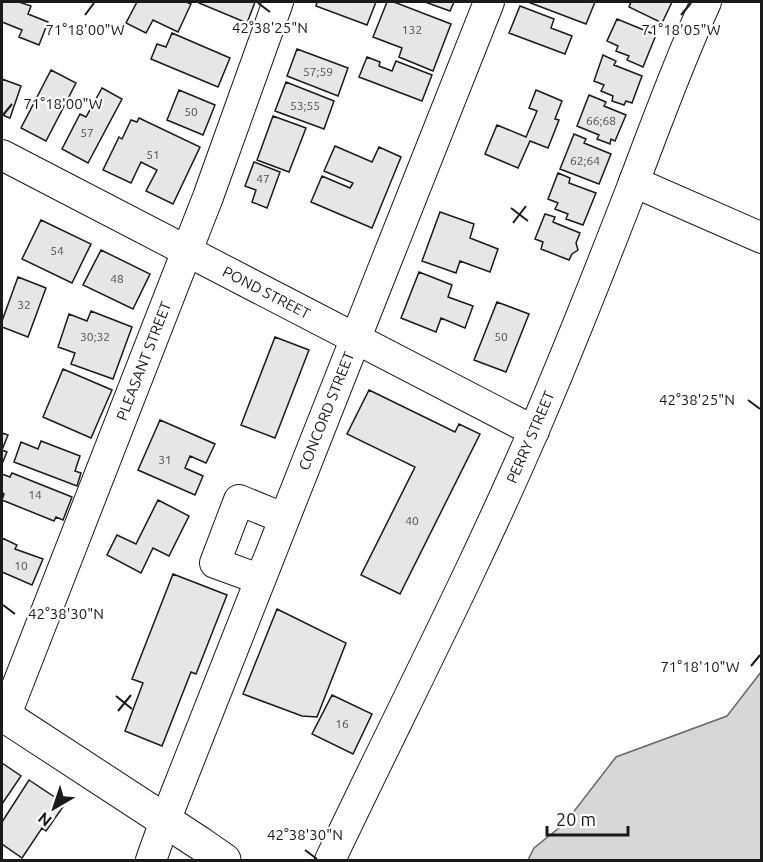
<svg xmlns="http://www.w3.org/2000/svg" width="763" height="862" viewBox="0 0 763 862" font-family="Ubuntu,sans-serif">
  <rect width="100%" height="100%" fill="#fff"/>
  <path fill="#d7d7d7" stroke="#6a6a6a" stroke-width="1.5" d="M761,672V860H528L534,848L565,823L616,757L727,716Z"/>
  <path fill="#e6e6e6" stroke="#1a1a1a" stroke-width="1.5" d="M2,2H19L31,6L28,14L48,22L39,45L19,37L22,30L2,22Z
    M137,2H186L191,4L178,32L153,20L146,33L126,23Z
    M199,2H255L247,23L199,3Z
    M317,2H376L367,25L316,6Z
    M387,2H394L451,24L433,71L399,57L402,48L373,37Z
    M425,2H454L450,11Z
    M528,2H595L586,24Z
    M631,2H672L662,23L629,7Z
    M520,6L554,19L551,28L572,36L565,54L509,33Z
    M617,19L656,35L643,67L627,60L629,56L616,51L618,46L607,41Z
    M172,33L230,58L218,87L151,59L157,44L166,47Z
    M297,49L348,68L338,96L287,76Z
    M603,55L616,61L614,65L642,76L632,103L626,101L624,105L612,101L613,96L601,91L604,85L594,81Z
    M367,57L380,62L379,66L392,71L396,61L432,75L422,101L359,77Z
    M51,70L76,83L46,141L21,128Z
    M2,79L21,86L10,118L2,115Z
    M286,82L334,101L324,129L275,111Z
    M102,88L122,99L88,163L62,149L80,114L86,117Z
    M179,90L215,105L203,135L167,120Z
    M536,90L562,101L555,119L559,120L548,148L530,141L518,168L485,154L497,125L526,137L537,111L529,108Z
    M589,95L606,102L604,106L626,115L615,141L611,139L610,144L597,139L599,135L577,126Z
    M273,116L306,128L289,172L257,160Z
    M139,118L200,147L173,204L146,191L157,170L141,162L131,183L103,170L119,137L122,139L131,120L137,122Z
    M574,134L586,139L584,143L611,154L599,184L560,169Z
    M335,146L372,162L379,147L401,157L372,228L311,202L322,176L350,188L353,183L324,171Z
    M254,162L280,172L267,208L252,202L256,190L245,186Z
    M558,173L570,178L569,183L596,193L583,225L566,219L568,214L555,209L558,203L548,199Z
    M440,212L474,224L470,238L498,249L490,272L460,261L456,273L422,261Z
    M545,214L555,217L553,222L580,233L576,243L578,250L572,254L569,260L541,249L543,242L535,239Z
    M41,220L91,244L72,283L22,259Z
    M101,250L150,274L133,309L83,285Z
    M419,272L452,285L448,297L473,306L465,328L441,318L436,332L401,318Z
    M18,277L46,288L28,337L2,327V321Z
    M497,302L529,314L506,372L474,360Z
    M91,311L132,327L113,379L71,364L75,353L58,347L69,314L87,321Z
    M275,337L309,350L275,438L241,425Z
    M63,369L112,390L91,438L43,417Z
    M369,390L455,432L459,424L480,434L400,594L361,575L415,467L347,434Z
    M160,420L215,444L206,463L190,456L185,468L203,476L195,495L138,470Z
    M2,433L8,435L2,450L7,452L2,464Z
    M41,441L80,456L75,471L81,473L77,486L14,462L21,442L38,449Z
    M12,473L72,497L63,520L56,517L54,521L2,500L4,494L2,493V474L10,477Z
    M158,500L189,516L169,556L153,548L141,573L107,555L117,535L136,544Z
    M2,538L17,545L15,549L43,559L32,585L2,572Z
    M173,574L227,595L196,674L191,672L162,746L125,731L143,683L132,679Z
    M277,609L346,643L317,717L302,716L243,694Z
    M332,695L372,714L353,754L312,734Z
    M2,763L21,776L2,804Z
    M29,780L65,804L46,831L42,828L22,858L2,844V822Z"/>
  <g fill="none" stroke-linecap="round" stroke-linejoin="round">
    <defs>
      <g id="minor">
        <path id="s1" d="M2,155C179,247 356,340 534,431"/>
        <path d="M634,182L762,238"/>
        <path d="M259,579L215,563L239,500L283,518"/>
        <path id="s2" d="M5,717L208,197L278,2"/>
        <path id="s3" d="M151,860L165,821C272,547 381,275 489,2"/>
        <path id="s4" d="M330,860C398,717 471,576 534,430C568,351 600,270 631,190C655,127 678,63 706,2"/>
      </g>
      <path id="major" d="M2,714L201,844L224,860"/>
    </defs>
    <use href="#minor" stroke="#1a1a1a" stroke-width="32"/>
    <use href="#major" stroke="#1a1a1a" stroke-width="35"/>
    <use href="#minor" stroke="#fff" stroke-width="30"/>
    <use href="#major" stroke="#fff" stroke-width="33"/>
  </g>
  <path fill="none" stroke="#1a1a1a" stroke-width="2" d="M258,3L270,12M85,15L94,3M681,15L691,3M3,115L12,104M511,208L528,221M513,223L526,206M748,400L760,409M3,605L15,614M751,666L760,655M116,696L132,709M118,711L131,695M305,850L317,859"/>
  <g text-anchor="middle" stroke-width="4.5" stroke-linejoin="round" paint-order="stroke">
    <g font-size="12" fill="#4d4d4d">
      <text x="412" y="34">132</text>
      <text x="318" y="76">57;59</text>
      <text x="305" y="110">53;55</text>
      <text x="191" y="116">50</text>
      <text x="601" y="125">66;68</text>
      <text x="87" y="137">57</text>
      <text x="153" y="159">51</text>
      <text x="585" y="165">62;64</text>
      <text x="263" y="183">47</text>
      <text x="57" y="255">54</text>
      <text x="117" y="283">48</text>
      <text x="24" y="309">32</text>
      <text x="95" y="341">30;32</text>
      <text x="501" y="341">50</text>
      <text x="165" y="464">31</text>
      <text x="35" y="499">14</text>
      <text x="412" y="525">40</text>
      <text x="21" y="570">10</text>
      <text x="342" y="728">16</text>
    </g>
    <g font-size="15" fill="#1a1a1a" stroke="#fff">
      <text dy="5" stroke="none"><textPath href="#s1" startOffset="298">POND STREET</textPath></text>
      <text dy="5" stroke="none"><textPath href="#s2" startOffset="382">PLEASANT STREET</textPath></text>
      <text dy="5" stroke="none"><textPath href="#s3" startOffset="482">CONCORD STREET</textPath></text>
      <text dy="5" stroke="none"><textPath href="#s4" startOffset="468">PERRY STREET</textPath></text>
    </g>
  </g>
  <g font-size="15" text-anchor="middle" fill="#1a1a1a" stroke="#fff" stroke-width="4.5" stroke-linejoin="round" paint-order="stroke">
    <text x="270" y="33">42°38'25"N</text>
    <text x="85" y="35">71°18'00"W</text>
    <text x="681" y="35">71°18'05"W</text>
    <text x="63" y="109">71°18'00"W</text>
    <text x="697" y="405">42°38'25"N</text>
    <text x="66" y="619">42°38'30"N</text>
    <text x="700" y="672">71°18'10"W</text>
    <text x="305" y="840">42°38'30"N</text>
  </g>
  <rect width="763" height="862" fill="none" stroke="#1a1a1a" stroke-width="6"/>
  <g transform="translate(54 808) rotate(219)" stroke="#ffffff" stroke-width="4.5" paint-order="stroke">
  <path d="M0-4.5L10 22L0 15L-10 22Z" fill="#1a1a1a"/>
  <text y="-9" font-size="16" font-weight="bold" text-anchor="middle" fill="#1a1a1a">N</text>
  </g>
  <path d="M547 826v9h81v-9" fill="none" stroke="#1a1a1a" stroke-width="3"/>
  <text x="556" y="826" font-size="18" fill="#1a1a1a" stroke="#ffffff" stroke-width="4.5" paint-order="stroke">20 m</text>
</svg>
